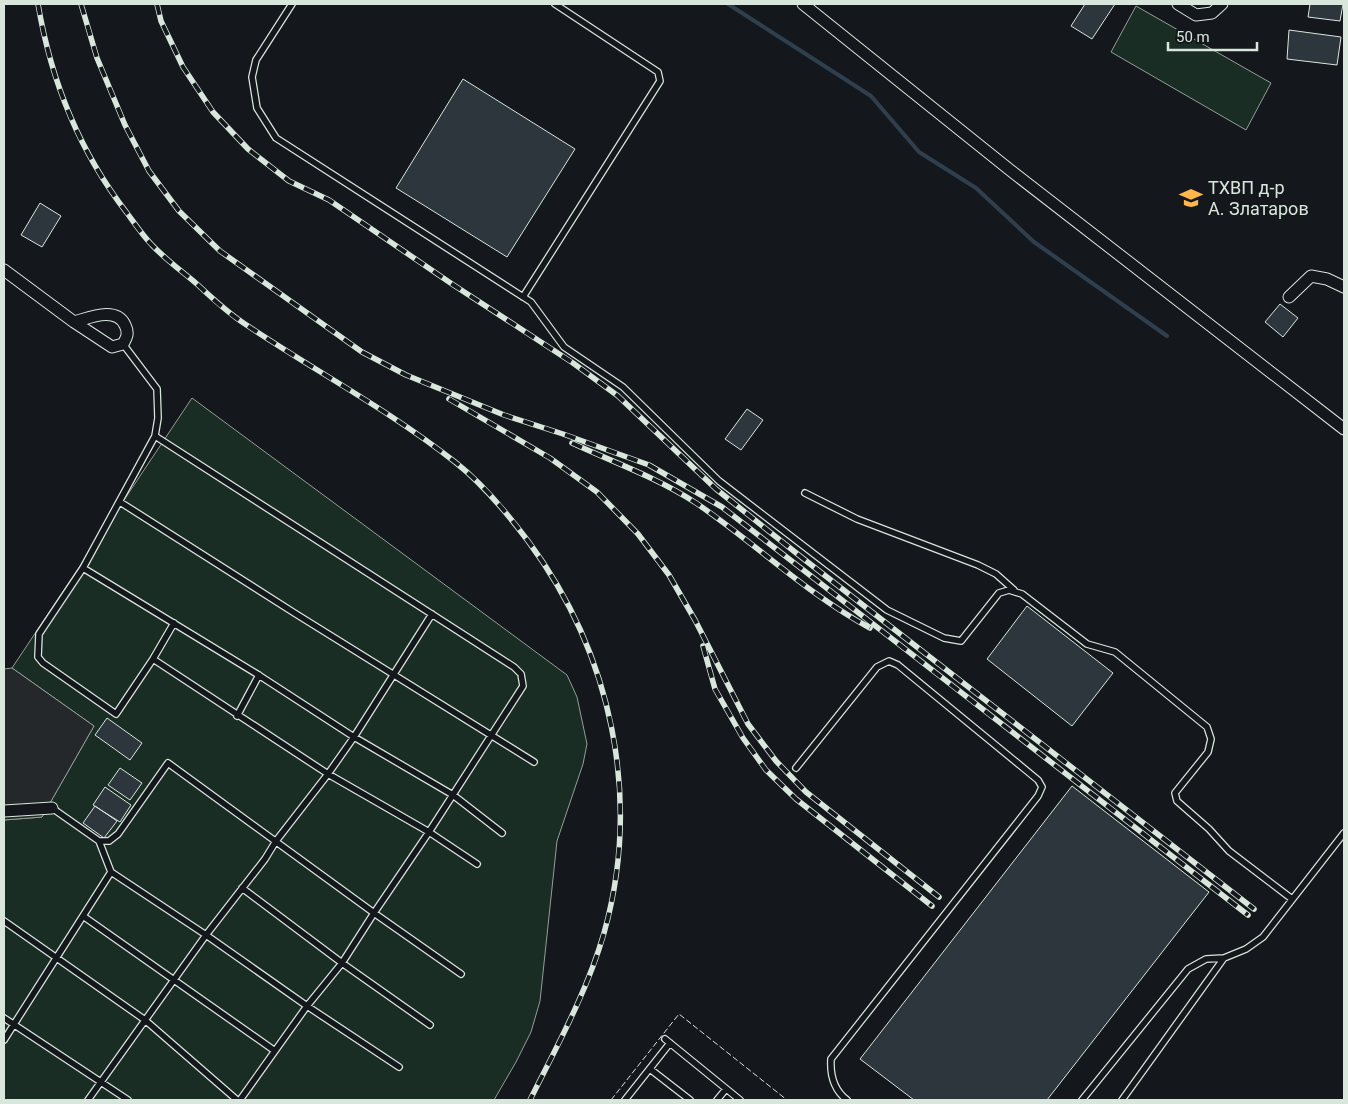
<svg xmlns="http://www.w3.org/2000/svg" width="1348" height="1104" viewBox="0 0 1348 1104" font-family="Roboto,sans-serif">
  <rect width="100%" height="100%" fill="#14181c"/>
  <path fill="#1a2d24" stroke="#939e99" d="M1136,6L1271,83L1246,130L1111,52Z
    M192,398L567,675L577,697L587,744L583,764L557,841L540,1001L531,1032L516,1062L494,1100H4V820L42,817L94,726L12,668Z"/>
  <path fill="#24282b" stroke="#939e99" d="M12,668L94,726L42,817L4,820V669Z"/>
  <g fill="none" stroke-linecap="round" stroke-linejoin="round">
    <path stroke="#2f3f4d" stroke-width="4" d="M728,4L871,96L919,152L976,188L1034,242L1167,336"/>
  </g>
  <path fill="#2c363c" stroke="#d8e6dc" d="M1085,4H1115L1092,39L1071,26Z
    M1310,4H1343L1340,21L1308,17Z
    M1289,30L1341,37L1337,65L1287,59Z
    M463,79L575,149L507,257L396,188Z
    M40,203L61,216L42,247L21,235Z
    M1280,304L1298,318L1283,337L1265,322Z
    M747,409L763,420L741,450L725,439Z
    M1027,606L1113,673L1072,726L987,659Z
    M107,718L142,743L130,760L95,735Z
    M120,768L142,783L130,800L108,785Z
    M1072,786L1209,892L1047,1100H914L860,1059Z
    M105,787L131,805L120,822L93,805Z
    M95,806L117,821L104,838L83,823Z"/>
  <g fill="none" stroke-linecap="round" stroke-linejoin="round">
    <defs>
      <path id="lane" d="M292,4L256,60L252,77L257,108L276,138L531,302L564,347L623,387L719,481L887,610L944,638L961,641L999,593L1009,590L1022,594L1087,644L1115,652L1207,727L1211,739L1208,752L1175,793L1177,801L1209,829L1229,851L1292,899
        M523,297L660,81L658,72L555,4
        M123,344L157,389L158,418L155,436L83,568L39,634L38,657L43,663L116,714L153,659L174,623
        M155,436L514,667L521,674L523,686L429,832L374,913L342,963L307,1006L240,1100
        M805,493L857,519L978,565L996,574L1014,590
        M120,502L296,614L534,762
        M83,568L257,674L354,737L453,795L502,833
        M153,659L328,774L429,832L477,864
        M237,716L259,675
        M796,768L877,667L889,661L898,665L1038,780L1042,787L1038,796L831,1059C830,1075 834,1090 847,1100
        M52,808L99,841H109L118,834L168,763L374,913L461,974
        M242,888L342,963L430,1025
        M83,916L275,1051
        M4,921L145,1020L237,1100
        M4,1018L128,1100
        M665,1039L740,1100
        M4,1040L111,872L99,841
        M399,1067L307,1006L206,935L265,859L276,841L328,774L354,737L432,614
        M650,1069L690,1100
        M88,1100L206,935L111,872
        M625,1100L670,1043
        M717,1100L726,1089
        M1082,1100L1188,969L1206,959L1224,958
        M1122,1100L1224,958L1246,949L1263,937L1344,833"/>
      <path id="street" d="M803,4L1010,170L1344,429
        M1178,4L1196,15L1212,13L1222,4
        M4,270L74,322L112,347L123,344C127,337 129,333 125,325C116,306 89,318 74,322
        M1289,297L1311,276L1327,279L1344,287
        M4,811L52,808"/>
    </defs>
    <use href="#lane" stroke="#d8e6dc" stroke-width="8"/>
    <use href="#street" stroke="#d8e6dc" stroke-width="13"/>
    <use href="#lane" stroke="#14181c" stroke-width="5.5"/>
    <use href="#street" stroke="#14181c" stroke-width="11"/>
    <defs>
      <path id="rail" d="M38,4C51,81 79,151 127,213C135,224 143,236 152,245C166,260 183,272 198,285C213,299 228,313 245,324C315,371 389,410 455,462C483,484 507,513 528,541C612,654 642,798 604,933C587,992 557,1046 530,1100
        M81,4L97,58L125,125L149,171L179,211L220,251L362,352L406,375L504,415L563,434L649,465L722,507L1248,915
        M157,4L161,21L183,67L213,112L248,149L289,181L329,200L452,284L573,363L618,396L716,489L805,560L1254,909
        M449,399L550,458L597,492L638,534L669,575L695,620L748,724L776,761L806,792L939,897
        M572,443C613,462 658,478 696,503C755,543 807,594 870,628
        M703,646L715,689L743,738L766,770L796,799L932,906"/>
    </defs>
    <use href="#rail" stroke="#d8e6dc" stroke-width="5.5"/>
    <use href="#rail" stroke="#14181c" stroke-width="4" stroke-dasharray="11" stroke-linecap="butt"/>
    <path stroke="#d8e6dc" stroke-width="1" stroke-dasharray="6 2.5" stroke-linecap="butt" d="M611,1100L679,1014L787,1100"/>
  </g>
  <defs>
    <symbol id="school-bare" viewBox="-9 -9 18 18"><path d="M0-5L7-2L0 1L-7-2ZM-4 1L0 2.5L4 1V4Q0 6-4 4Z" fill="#ffb74d" stroke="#14181c" stroke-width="2.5" paint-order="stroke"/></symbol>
  </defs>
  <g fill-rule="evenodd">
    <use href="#school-bare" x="1175" y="182" width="32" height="32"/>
  </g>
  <g text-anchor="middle" stroke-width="4" stroke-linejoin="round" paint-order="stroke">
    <g font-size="18" fill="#d8e6dc" stroke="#14181c" text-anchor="start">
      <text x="1208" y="194">ТХВП д-р<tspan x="1208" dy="21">А. Златаров</tspan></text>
    </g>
  </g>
  <rect width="1348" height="1104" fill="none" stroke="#d8e6dc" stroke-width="10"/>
  <path d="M1168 42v8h89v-8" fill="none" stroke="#d8e6dc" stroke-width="2.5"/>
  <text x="1176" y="42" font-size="15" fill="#d8e6dc" stroke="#14181c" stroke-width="4" paint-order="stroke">50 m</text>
</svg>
